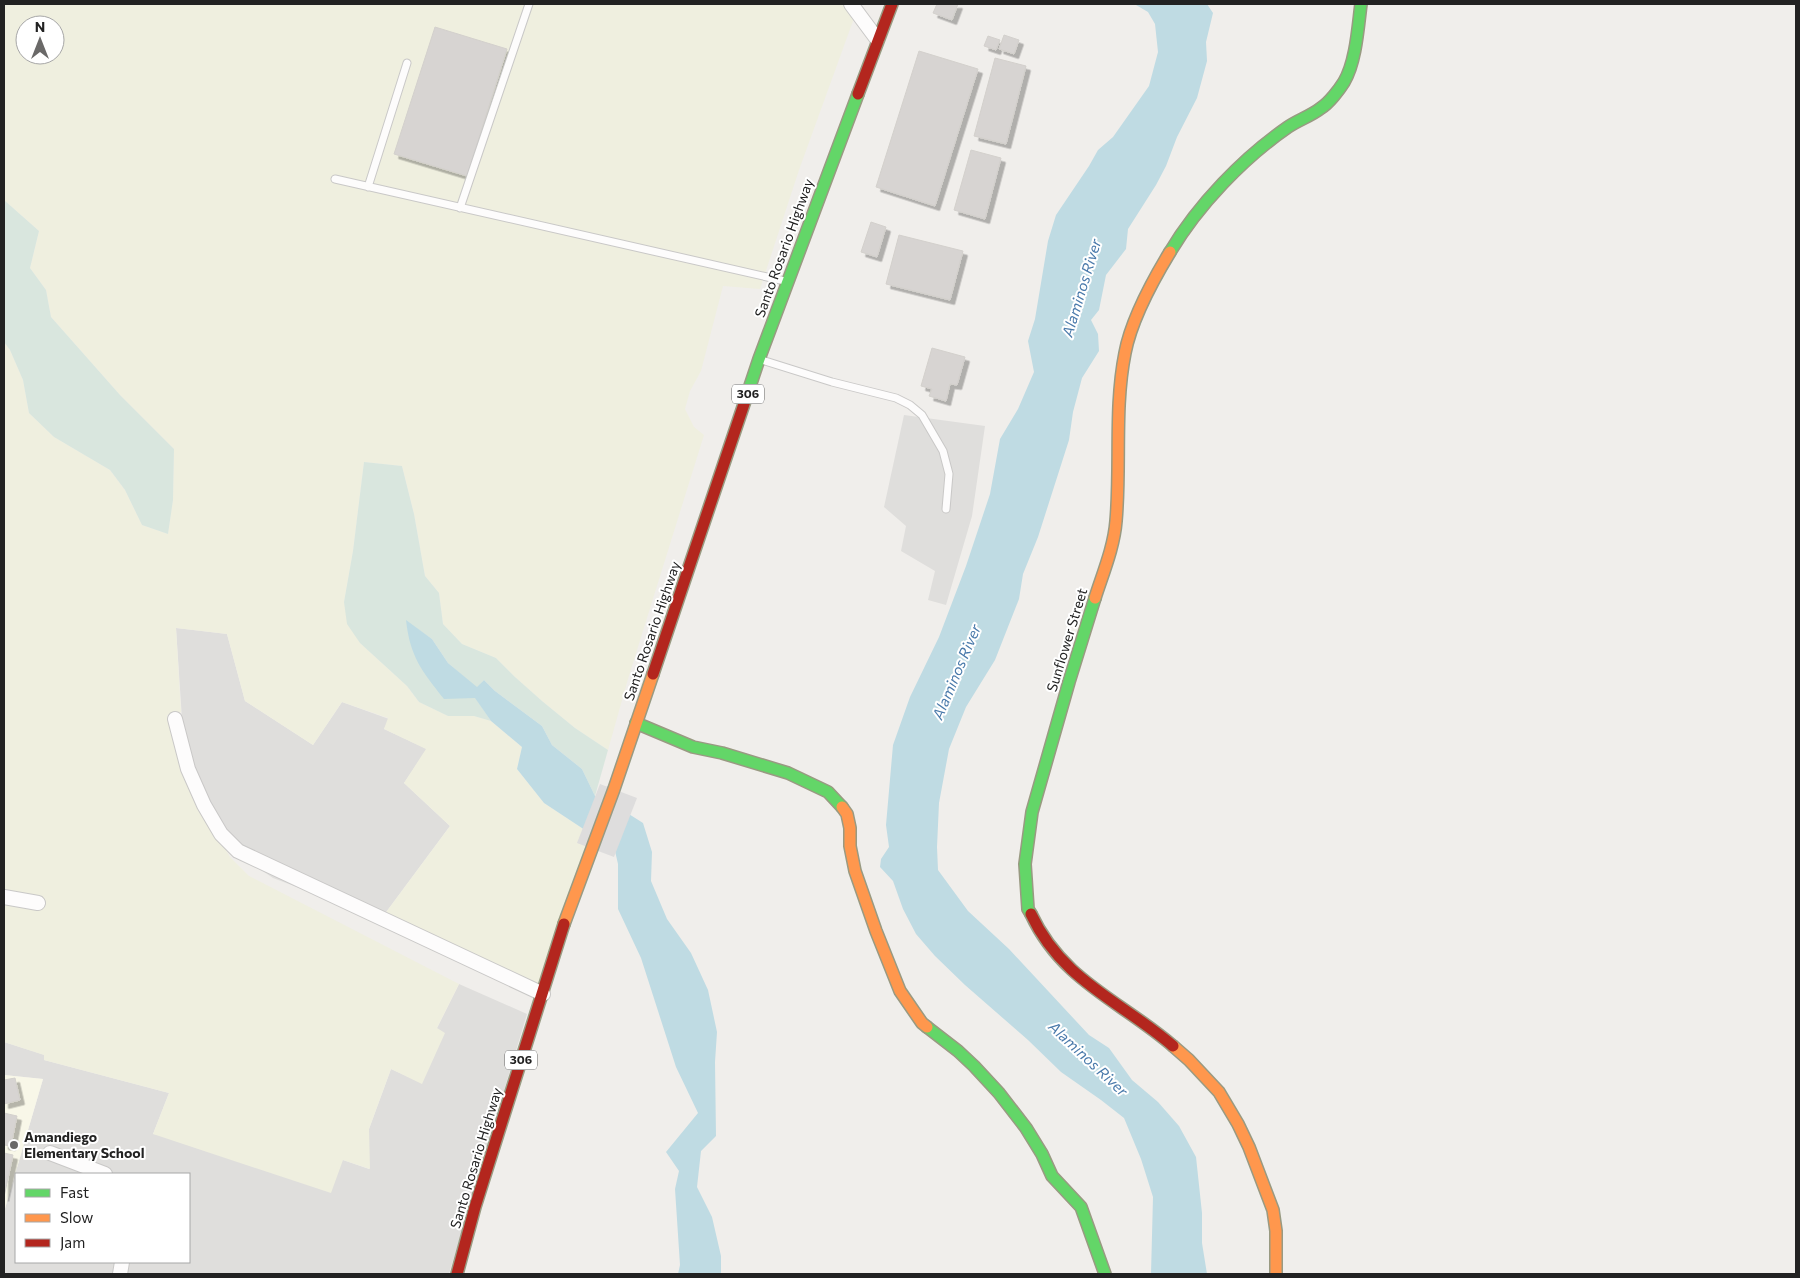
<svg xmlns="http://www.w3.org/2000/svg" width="1800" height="1278" viewBox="0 0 1800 1278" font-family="Commissioner,sans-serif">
  <defs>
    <filter id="shadow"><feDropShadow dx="4.5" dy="4.5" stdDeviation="0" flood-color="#0004"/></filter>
  </defs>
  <rect width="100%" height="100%" fill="#f0eeeb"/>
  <path fill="#dfdedc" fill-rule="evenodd" d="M904,415L985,426L972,516L946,605L928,600L935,571L901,551L906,526L884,507Z
    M176,628L227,634L245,701L313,745L342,702L389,719L384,729L427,749L404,783L450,826L381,919L273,878L242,857L202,787L188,751L182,719Z
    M459,984L527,1014L449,1274H4V1212L43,1079L4,1075V1042L45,1055L44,1060L169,1093L153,1134L343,1160L369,1169V1129L391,1069L422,1083L437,1028ZM16,1174H189V1262H16Z"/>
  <path fill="#f8f7e8" d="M4,1075L43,1079L4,1212Z"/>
  <path fill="#efefdf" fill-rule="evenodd" d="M4,4H848L853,21L799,170L760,289L723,286L701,371L690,391L685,409L694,427L704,435L628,679L608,750L575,728L542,701L515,677L496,658L462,644L443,624L439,593L425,576L414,514L402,466L364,462L353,551L344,602L360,643L407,686L419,702L448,716H474L491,721L522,747L517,769L544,803L591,834L536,997L381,919L450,826L404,783L426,749L384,729L388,718L342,702L313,745L245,701L227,634L176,628L181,712L167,715L215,832L230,857L249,876L459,984L437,1028L445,1033L422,1084L391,1069L369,1129L370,1169L343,1160L331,1193L153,1134L169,1093L44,1060V1055L4,1042V342L10,350L23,380L29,413L54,437L110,470L125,490L142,525L168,534L173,500L174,449L120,395L51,317L46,290L30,268L39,231L4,200ZM25,25H55V55H25Z"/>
  <path fill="#d9e6de" d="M4,200L39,231L30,268L46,290L51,317L120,395L174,449L173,500L168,534L142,525L125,490L110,470L54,437L29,413L23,380L10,350L4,342Z
    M364,462L402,466L414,514L425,576L439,593L443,624L462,644L496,658L515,677L542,701L575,728L608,750L595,796L582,769L552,745L542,726L495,691L484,680L477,688L448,663L432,639L406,621L463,697H475L491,721L474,716H448L419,702L407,686L360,643L347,624L344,602L353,551Z"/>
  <path fill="#bfdbe3" d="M1128,4H1207L1213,13L1206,42L1207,61L1197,98L1177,137L1166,166L1156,185L1128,229L1126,249L1106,275L1099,310L1091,320L1098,334L1099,351L1082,378L1073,412L1069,440L1038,537L1023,574L1019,599L995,660L966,707L949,749L939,803L937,847L938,870L968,911L1009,949L1089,1035L1109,1048L1132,1080L1158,1102L1179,1126L1196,1157L1202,1213V1243L1207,1274H1151L1153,1197L1141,1159L1124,1118L1101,1100L1061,1072L1028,1040L965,985L935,956L916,934L903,909L893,881L880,867L881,859L889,847L886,825L893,745L910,697L939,637L966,566L990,494L1000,439L1018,409L1034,372L1028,341L1035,319L1048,241L1056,215L1089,166L1098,150L1113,137L1149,86L1158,52L1155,24L1148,12L1136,5Z
    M406,620L432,639L448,663L477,687L484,680L495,691L542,726L552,745L582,769L595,796L602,804L591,834L544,803L517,769L522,747L491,721L475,698L444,699C422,671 410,657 406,620Z
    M621,809L643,823L652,852L651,881L667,919L691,953L708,990L717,1032L715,1062L716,1136L701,1151L697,1187L712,1217L721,1256V1274H678L680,1265L675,1189L679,1171L666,1152L698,1113L676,1067L641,958L618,909V864L612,838Z"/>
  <path fill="#dedddd" d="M600,784L637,798L614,857L577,843Z"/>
  <path fill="#d7d4d2" stroke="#d3d0cc" filter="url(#shadow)" d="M937,4H958L952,20L933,13Z
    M435,27L507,49L467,176L394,154Z
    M1004,35L1019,40L1014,54L999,49Z
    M988,36L1000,40L996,50L984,46Z
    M919,51L978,69L935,206L876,187Z
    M995,58L1026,66L1006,144L974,136Z
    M971,150L1001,158L985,219L954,210Z
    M871,222L886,227L877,257L861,252Z
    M899,235L963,251L950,300L886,284Z
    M932,348L965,357L957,385L950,384L946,401L929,396L932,389L921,386Z
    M15,1078L20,1100L4,1104V1080Z
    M4,1113L17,1116L11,1146L4,1145Z
    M4,1153L13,1155L4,1197Z"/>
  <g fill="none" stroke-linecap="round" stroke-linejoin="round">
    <defs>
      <path id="lane" d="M335,179L785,281
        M368,187L407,63
        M460,208L529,4
        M762,360L832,382L896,398L910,405L922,415L943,451L949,474L946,509"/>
      <path id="street" d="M851,4L877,39
        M175,719L188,769L204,805L221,834L238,851L543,994
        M4,897L38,903
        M50,1153L105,1174
        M120,1274L122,1262"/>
      <path id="fast" d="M1170,252C1198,205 1243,158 1288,127C1298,120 1311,116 1321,108C1329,103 1339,90 1344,82C1356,62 1358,27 1361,4
        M745,401L759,359L858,94
        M636,723L693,747L722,753L788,773L828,792L842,807
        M1031,914L1028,909L1025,864L1032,812L1069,682L1095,598
        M927,1027L958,1051L974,1066L999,1093L1026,1128L1042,1154L1052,1176L1081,1207L1105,1274"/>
      <path id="slow" d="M1095,598C1103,573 1114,547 1116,521C1121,465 1114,408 1125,353C1131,321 1153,280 1170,252
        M842,807L847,814L850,828V846L855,871L876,931L900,991L922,1023L927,1027
        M564,924L614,789L653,674
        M1173,1046L1189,1060L1219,1092L1238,1124L1249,1147L1273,1210L1276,1231V1274"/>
      <path id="jam" d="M858,94L892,4
        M653,674L745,401
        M1031,914C1062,981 1121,1001 1173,1046
        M457,1274L475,1207L564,924"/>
    </defs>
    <use href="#lane" stroke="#c9c8c7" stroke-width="9"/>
    <use href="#street" stroke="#c9c8c7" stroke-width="16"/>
    <use href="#fast" stroke="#999a82" stroke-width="14"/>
    <use href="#slow" stroke="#999a82" stroke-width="14"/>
    <use href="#jam" stroke="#999a82" stroke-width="14"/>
    <use href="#lane" stroke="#fdfcfc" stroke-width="7"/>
    <use href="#street" stroke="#fdfcfc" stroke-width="14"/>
    <use href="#fast" stroke="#63d668" stroke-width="11"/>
    <use href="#slow" stroke="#ff974d" stroke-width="11"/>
    <use href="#jam" stroke="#b3261e" stroke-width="11"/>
  </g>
  <circle fill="#6a6968" stroke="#fff" stroke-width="2" cx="14" cy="1145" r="5"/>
  <g text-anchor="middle" stroke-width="4" stroke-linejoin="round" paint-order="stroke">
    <g fill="#fff" stroke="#646464" stroke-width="1">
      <rect x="732" y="384.5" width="32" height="19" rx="4"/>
      <rect x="505" y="1050.5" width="32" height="19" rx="4"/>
    </g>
    <g font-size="12" font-weight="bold" fill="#222">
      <text x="748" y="398">306</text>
      <text x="521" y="1064">306</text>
    </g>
    <g font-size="14" fill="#222" stroke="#fff">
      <text transform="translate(784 248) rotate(-70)" y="5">Santo Rosario Highway</text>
      <text transform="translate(652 631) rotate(-71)" y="5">Santo Rosario Highway</text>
      <text transform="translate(1067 640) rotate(-73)" y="5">Sunflower Street</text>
      <text transform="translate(476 1158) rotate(-73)" y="5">Santo Rosario Highway</text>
    </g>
    <g font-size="14" font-weight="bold" fill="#222" stroke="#fff" text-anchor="start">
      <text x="24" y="1142">Amandiego<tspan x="24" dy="16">Elementary School</tspan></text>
    </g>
    <g font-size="15" font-style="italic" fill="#4a7aab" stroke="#fff">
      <text transform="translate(1082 288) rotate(-73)" y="5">Alaminos River</text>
      <text transform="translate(957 672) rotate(-67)" y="5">Alaminos River</text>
      <text transform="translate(1088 1059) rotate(43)" y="5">Alaminos River</text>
    </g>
  </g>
  <rect width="1800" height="1278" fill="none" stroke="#222222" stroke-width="10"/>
  <rect x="15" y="1173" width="175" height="90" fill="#ffffff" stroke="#a7a7a7"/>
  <rect x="25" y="1189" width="25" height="8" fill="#63d668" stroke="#a7a7a7"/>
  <text x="60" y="1198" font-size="15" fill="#222222">Fast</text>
  <rect x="25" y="1214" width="25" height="8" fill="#ff974d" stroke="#a7a7a7"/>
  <text x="60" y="1223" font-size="15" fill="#222222">Slow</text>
  <rect x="25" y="1239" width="25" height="8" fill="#b3261e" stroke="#a7a7a7"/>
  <text x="60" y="1248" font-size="15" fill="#222222">Jam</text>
  <g transform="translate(40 40)"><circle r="24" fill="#ffffff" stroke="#a7a7a7"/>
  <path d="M0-4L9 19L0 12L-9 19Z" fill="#6a6968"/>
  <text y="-8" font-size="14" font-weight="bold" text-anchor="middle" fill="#222222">N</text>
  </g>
</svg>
